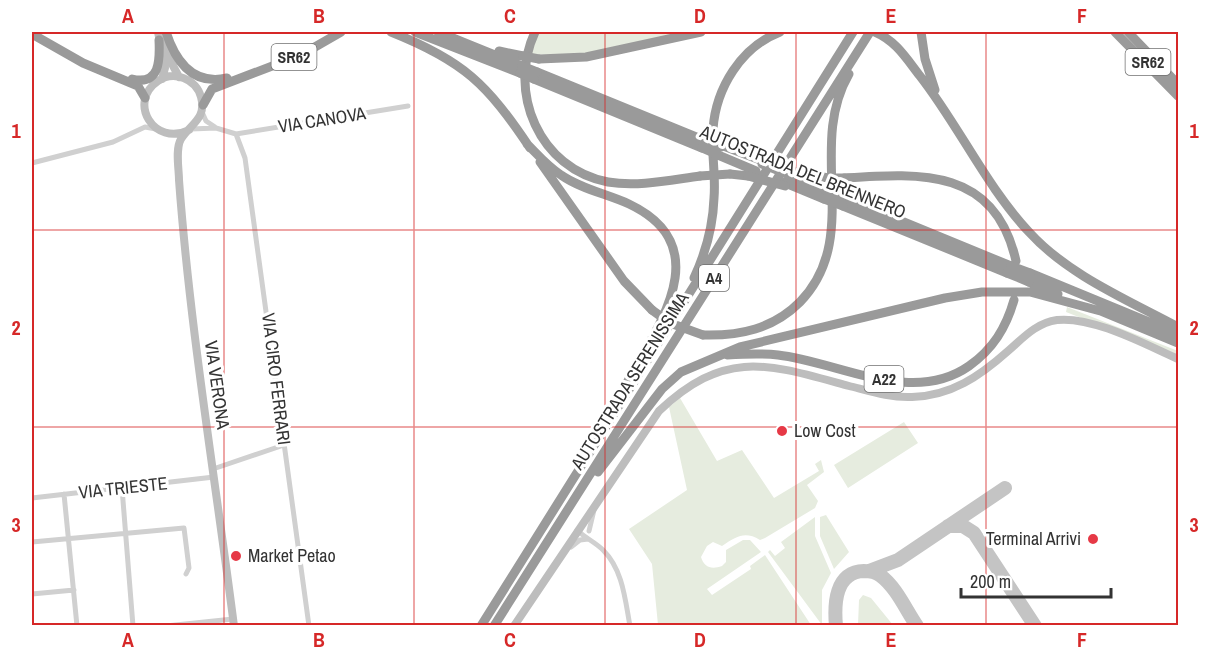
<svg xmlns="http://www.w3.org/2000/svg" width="1210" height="657" viewBox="0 0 1210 657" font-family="'Archivo Narrow',sans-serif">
  <rect width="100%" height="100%" fill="#fff"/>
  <path fill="#e6ecdf" d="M538,32H691L576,56L529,54Z
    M1067,307L1178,351V356L1066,312Z
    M680,398L717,461L742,450L774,498L819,471L815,464L821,460L824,472L807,485L818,501L815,508L765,538L760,540C745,531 737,536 722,546L713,542L707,546L701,557C704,567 711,570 722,566L726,562V550L743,540H750L761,552L707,589L712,595L751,569L750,566L765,555L811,625H658L652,564L629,529L687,490L669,407Z
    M904,422L918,443L848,488L834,465Z
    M826,515L849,552L834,569L820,536V517Z
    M815,517V536L831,573L822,590V625L768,552L770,550L775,556L785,548L781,542Z
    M863,595L871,598L893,625H858L859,600Z"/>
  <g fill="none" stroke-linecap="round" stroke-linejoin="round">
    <path stroke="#c4c4c4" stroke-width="14" d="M948,526H963L974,533L1035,626
      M869,571L898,560L1005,488
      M836,626C834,604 835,572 864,571C870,571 876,572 881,576C896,587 906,610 917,626"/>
    <path stroke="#d0d0d0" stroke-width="5" d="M202,112L206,121L215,127
      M191,129L216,128L236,134
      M236,134L245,158L309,626
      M236,134L408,106
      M32,163L113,142L145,127L156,129
      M213,469L284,445
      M122,488L133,626
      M64,494L77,626
      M32,498L214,477
      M577,530C585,538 595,542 603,550C623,570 625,599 630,626
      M589,531L594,510
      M32,542L184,528L189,568L186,574
      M571,547L580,540L588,539
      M32,594L74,590
      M166,626L233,619"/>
    <path stroke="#bdbdbd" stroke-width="8" d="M158,32L165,68L162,79
      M166,39L171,62L179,77
      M189,130C154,147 127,102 158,81C174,70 196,79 201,97C207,119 190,124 181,139C175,149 179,169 179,180C190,329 215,477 234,626
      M514,626L659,411C726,348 768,364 849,386C869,391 890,398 912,397C951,396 980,376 1008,351C1023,338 1036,323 1057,320C1093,316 1146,345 1178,359"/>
    <path stroke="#9a9a9a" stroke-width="9" d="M166,32C175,60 192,86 227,78
      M391,32C464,61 487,84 530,148
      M415,32L520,73
      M438,32L522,66
      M535,32C507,92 539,169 608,182C638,187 670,180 700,176
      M875,32C896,41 906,58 920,76C959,126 986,186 1029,232C1068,275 1128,300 1178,327
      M921,32L925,59L935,90
      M1115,32L1178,96
      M1128,32L1178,84
      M32,34L83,63L138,86L145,98
      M499,51L523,56
      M539,59L586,57L701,32
      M537,72L706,141
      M132,79C160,86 160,60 159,40
      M534,79L702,148
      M203,105L212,89L301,55L341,32
      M527,144C538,155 548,167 561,175C581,189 607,194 629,204C720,247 656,329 624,388
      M721,145L763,161
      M718,155L756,171
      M540,162L624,281L652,310
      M793,171L828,178
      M730,174L748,176
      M789,175L825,190
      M844,178C920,173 995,167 1016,261
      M783,182L824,199
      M843,197L1011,266
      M843,206L1007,273
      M1030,273L1178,334
      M694,278C706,252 713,227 714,198C716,175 711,152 713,129C716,88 741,47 780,32
      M1029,282L1058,294
      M1101,311L1178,343
      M703,335C740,336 773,329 800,302C863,237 806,148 849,74
      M727,355C744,354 761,353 778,355C839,362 912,406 969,366C993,349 1006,328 1014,300
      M598,472L662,389L681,372L740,347L945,298L982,292H1030L1104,312
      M481,626L853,32
      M494,626L870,32"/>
    <path stroke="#9a9a9a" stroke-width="9" d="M523,56L539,59
      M522,66L537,72
      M520,73L534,79
      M706,141L721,147
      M702,148L718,155
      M762,164L789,175
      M700,176L730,174
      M748,176L785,186
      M828,178H844
      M825,190L843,197
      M824,199L843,206
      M1011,266L1030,273
      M1007,273L1029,282
      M652,310L670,323L703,335"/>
  </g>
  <path fill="none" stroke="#d62828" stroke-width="1.5" stroke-opacity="0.55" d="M224,32V626M414,32V626M605,32V626M796,32V626M986,32V626M32,230H1178M32,427H1178"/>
  <g fill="#e63946" stroke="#fff" stroke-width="2">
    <circle cx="782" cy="431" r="6"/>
    <circle cx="1093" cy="539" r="6"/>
    <circle cx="236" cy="556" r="6"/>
  </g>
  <g text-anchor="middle" stroke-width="6" stroke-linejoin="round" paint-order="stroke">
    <g fill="#fff" stroke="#707070" stroke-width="1.5">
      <rect x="271.5" y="44" width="45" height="26" rx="4.5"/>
      <rect x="1125.5" y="49" width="45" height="26" rx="4.5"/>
      <rect x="699" y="265" width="30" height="26" rx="4.5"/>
      <rect x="864.5" y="366" width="39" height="26" rx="4.5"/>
    </g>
    <g font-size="16" font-weight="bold" fill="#333">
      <text x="294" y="63">SR62</text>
      <text x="1148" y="68">SR62</text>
      <text x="714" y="284">A4</text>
      <text x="884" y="385">A22</text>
    </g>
    <g font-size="18" fill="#333" stroke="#fff">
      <text transform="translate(322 120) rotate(-9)" y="6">VIA CANOVA</text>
      <text transform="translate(803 172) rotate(22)" y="6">AUTOSTRADA DEL BRENNERO</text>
      <text transform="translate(276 379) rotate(83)" y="6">VIA CIRO FERRARI</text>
      <text transform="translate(630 381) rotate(-58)" y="6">AUTOSTRADA SERENISSIMA</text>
      <text transform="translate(217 385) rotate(82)" y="6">VIA VERONA</text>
      <text transform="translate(123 488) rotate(-6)" y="6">VIA TRIESTE</text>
    </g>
    <g font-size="18" fill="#333" stroke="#fff" text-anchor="start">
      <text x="794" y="437">Low Cost</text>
      <text x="1081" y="545" text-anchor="end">Terminal Arrivi</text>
      <text x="248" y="562">Market Petao</text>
    </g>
  </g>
  <rect width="1210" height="657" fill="none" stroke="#ffffff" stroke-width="66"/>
  <path d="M961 588v9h150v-9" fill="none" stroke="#333333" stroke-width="3"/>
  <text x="970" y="588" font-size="18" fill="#333333" stroke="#ffffff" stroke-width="4.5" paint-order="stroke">200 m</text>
  <rect x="33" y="33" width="1144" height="591" fill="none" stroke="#d62828" stroke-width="2"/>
  <g font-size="20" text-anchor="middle" font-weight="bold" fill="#d62828">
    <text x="128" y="23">A</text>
    <text x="319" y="23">B</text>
    <text x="510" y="23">C</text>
    <text x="700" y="23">D</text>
    <text x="891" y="23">E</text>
    <text x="1082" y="23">F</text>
    <text x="16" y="138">1</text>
    <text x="1194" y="138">1</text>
    <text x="16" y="335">2</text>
    <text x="1194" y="335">2</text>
    <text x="16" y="532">3</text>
    <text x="1194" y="532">3</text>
    <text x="128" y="647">A</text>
    <text x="319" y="647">B</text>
    <text x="510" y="647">C</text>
    <text x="700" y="647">D</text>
    <text x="891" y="647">E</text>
    <text x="1082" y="647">F</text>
  </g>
</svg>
